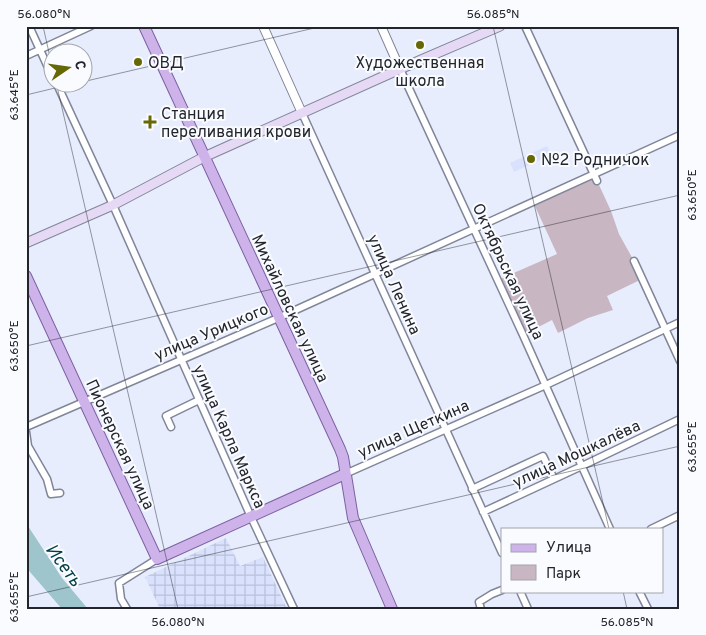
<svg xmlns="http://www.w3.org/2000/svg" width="706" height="635" viewBox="0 0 706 635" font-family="Overpass,sans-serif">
  <defs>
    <pattern id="industrial-grid" width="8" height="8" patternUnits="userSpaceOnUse" patternTransform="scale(1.25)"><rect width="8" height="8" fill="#d9e1fd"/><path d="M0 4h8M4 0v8" fill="none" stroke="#bac1d9"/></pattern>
  </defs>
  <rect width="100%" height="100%" fill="#e8edfe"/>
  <path fill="#d9e1fd" d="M547,146L551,155L514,172L510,163Z"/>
  <path fill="url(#industrial-grid)" d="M226,538L240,566L263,557L287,609H160L145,577Z"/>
  <path fill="#c9b6c3" d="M594,174L611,211L619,234L634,261L642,279L607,296L613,310L588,318L558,333L552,320L523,335L498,280L557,254L533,202Z"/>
  <path fill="#9ec5cb" d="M26,523L62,578L88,609H62L30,572L26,566Z"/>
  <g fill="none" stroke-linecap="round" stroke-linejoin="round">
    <defs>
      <path id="minor" d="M29,26L52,76
        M525,26L597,181
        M26,56L91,26
        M400,69L523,335L610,529
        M56,82L113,205L251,517L294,609
        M302,113L502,553
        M634,261L680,361
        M26,427L278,318L680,135
        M171,427L166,416L199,400
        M26,432L28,446L47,479L51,494L60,493
        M345,474L546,385L680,322
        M472,489L543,456L554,479
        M483,512L582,466L680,419
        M651,529L680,515
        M520,591L528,609
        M639,591L648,609
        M127,609L121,599L119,583L157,559
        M481,609L479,602L492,594L502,590"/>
      <path id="tertiary" d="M263,26L302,113
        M381,26L400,69"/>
      <path id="secondary" d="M26,243L113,205L204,157L400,69L500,26"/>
      <path id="primary" d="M144,26L340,449L343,457L353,518L392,609
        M26,276L157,559L345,474"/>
    </defs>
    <use href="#minor" stroke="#808699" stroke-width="9"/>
    <use href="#tertiary" stroke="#808699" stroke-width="10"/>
    <use href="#secondary" stroke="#808699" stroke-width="11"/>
    <use href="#primary" stroke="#7c61a0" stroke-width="12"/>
    <use href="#minor" stroke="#fff" stroke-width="6"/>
    <use href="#tertiary" stroke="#fff" stroke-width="8"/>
    <use href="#secondary" stroke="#e6d9f5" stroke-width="9"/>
    <use href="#primary" stroke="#ceb3eb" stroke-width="10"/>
  </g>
  <path fill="none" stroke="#22252c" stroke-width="1" stroke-opacity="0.45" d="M43,26L52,66M493,26L609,529M56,82L178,609M82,82L323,26M26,95L80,82M26,346L680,195M623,591L627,609M26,597L680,446"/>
  <g fill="#666805" stroke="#f9fbff" stroke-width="2">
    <circle cx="420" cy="45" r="5"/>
    <circle cx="138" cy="62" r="5"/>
    <path d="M147.5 114.5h5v5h5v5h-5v5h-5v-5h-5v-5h5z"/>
    <circle cx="531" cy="159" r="5"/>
  </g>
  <g text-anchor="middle" stroke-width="4" stroke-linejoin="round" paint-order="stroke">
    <g font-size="16" fill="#22252c" stroke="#f9fbff" text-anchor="start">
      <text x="148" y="68">ОВД</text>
      <text x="420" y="68" text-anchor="middle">Художественная<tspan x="420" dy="18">школа</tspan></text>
      <text x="161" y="119">Станция<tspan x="161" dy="18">переливания крови</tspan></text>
      <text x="541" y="165">№2 Родничок</text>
    </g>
    <g font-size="16" fill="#22252c" stroke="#f9fbff">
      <text transform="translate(509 271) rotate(65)" y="6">Октябрьская улица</text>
      <text transform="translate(395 284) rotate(66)" y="6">улица Ленина</text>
      <text transform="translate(291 308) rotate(65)" y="6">Михайловская улица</text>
      <text transform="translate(211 331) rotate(-23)" y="6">улица Урицкого</text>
      <text transform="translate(413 428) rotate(-24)" y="6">улица Щеткина</text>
      <text transform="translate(230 436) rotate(66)" y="6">улица Карла Маркса</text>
      <text transform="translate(121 444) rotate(65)" y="6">Пионерская улица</text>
      <text transform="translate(576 453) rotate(-25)" y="6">улица Мошкалёва</text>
    </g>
    <g font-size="18" font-style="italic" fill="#003d44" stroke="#f9fbff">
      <text transform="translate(64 565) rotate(54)" y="6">Исеть</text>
    </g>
  </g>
  <rect width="706" height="635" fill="none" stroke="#f9fbff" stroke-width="55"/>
  <rect x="501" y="528" width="162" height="65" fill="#f9fbff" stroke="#a3a5ab"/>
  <rect x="511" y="544" width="25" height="8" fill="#ceb3eb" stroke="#a3a5ab"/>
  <text x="546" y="552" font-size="15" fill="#22252c">Улица</text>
  <rect x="511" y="565" width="25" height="15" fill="#c9b6c3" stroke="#a3a5ab"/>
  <text x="546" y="578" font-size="15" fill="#22252c">Парк</text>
  <g transform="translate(68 68) rotate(77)"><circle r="24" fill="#f9fbff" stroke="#a3a5ab"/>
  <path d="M0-4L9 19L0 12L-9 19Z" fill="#666805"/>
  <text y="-8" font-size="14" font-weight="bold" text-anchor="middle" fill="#22252c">С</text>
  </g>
  <rect x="28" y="28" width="650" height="580" fill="none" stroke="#22252c" stroke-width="2"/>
  <g font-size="12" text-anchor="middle" fill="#22252c">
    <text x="44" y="18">56.080°N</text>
    <text x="493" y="18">56.085°N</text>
    <text transform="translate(14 95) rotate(-90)" y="4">63.645°E</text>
    <text transform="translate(692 195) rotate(-90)" y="4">63.650°E</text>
    <text transform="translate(14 346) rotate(-90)" y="4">63.650°E</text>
    <text transform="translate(692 447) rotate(-90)" y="4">63.655°E</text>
    <text transform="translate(14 597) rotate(-90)" y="4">63.655°E</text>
    <text x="178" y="626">56.080°N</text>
    <text x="627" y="626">56.085°N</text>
  </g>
</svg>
